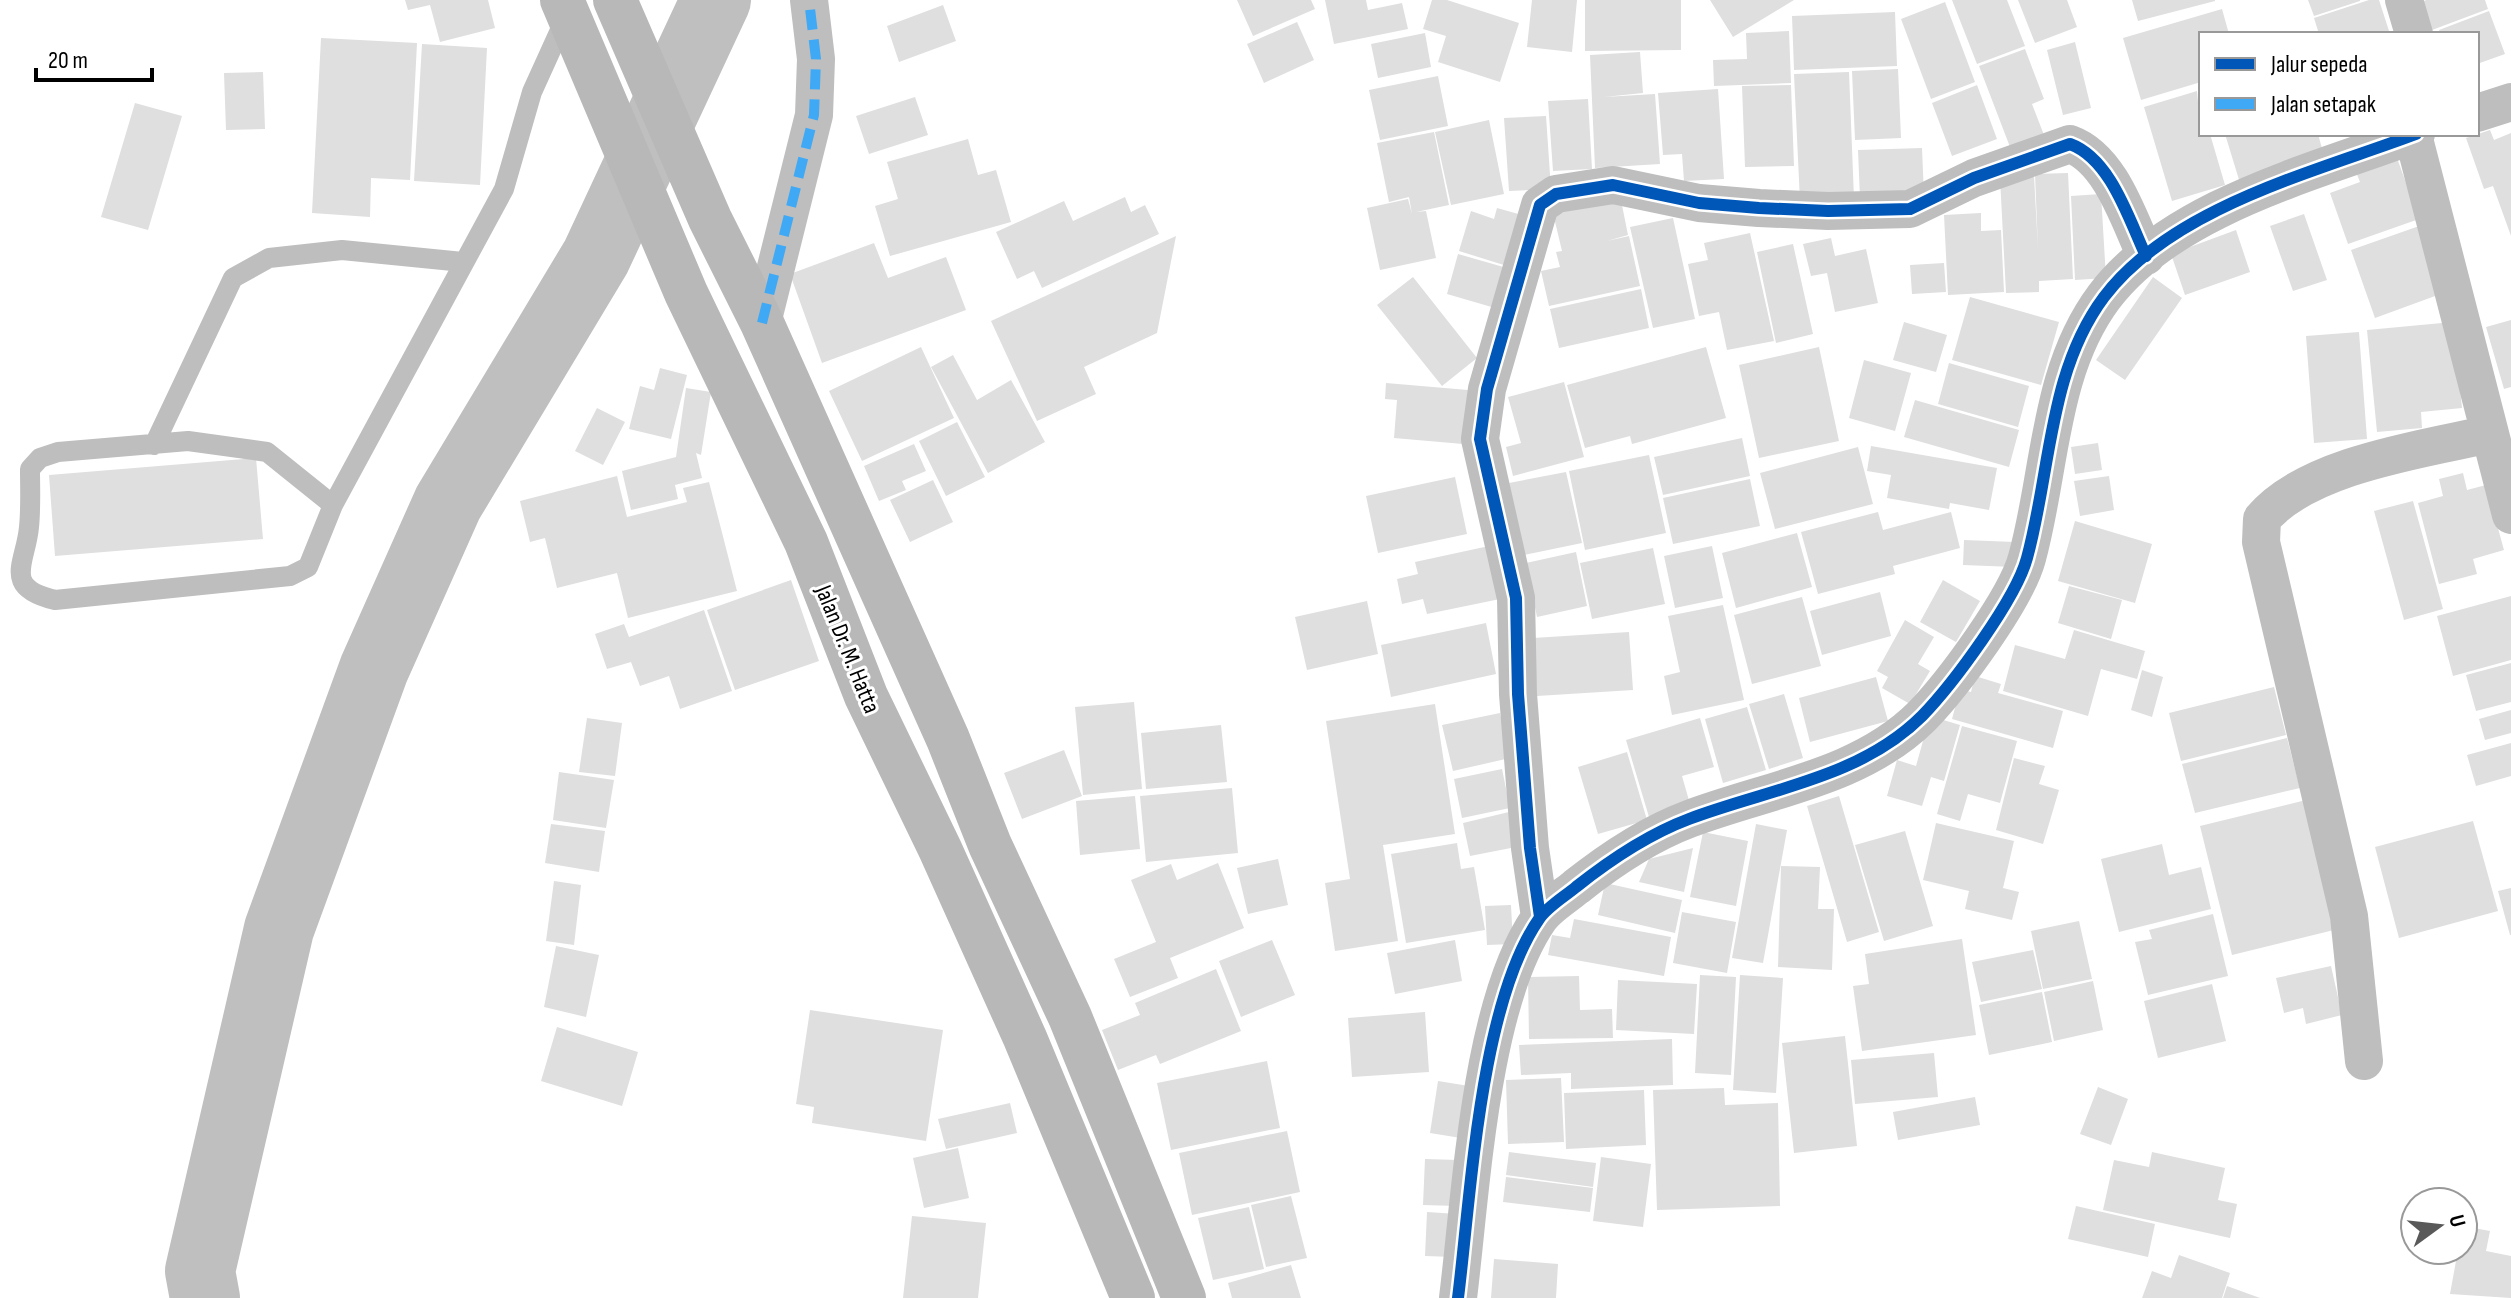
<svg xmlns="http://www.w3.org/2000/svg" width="2511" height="1298" viewBox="0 0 2511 1298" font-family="'Sofia Sans Condensed',sans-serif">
  <rect width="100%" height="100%" fill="#fff"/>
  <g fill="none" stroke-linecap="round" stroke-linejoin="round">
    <path stroke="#bfbfbf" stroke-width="70" d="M205,1298L200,1271L279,929L374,669L448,503L596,257L716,0"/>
  </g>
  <path fill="#dfdfdf" d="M405,0H488L495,28L440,42L430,5L408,10Z
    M1237,0H1311L1315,9L1253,36Z
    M1325,0H1366L1368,10L1402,3L1408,29L1334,44Z
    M1432,0H1447L1519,23L1500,82L1438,62L1446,36L1423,29Z
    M1532,0H1577L1572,52L1527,47Z
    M1585,0H1681V50L1585,51Z
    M1710,0H1794L1733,37Z
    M1952,0H2007L2025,46L1977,64Z
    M2018,0H2067L2077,27L2035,43Z
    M2132,0H2215V1L2138,21Z
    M2308,0H2360V1L2314,16Z
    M2369,0H2379L2390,34H2319L2314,18Z
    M2426,0H2485L2488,9L2432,30L2422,2Z
    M1945,2L1975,82L1931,99L1901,19Z
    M943,5L956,41L899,62L887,26Z
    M2222,9L2229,34H2201V82L2141,100L2123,38Z
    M2489,11L2505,54L2477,64V34H2441L2439,30Z
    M1895,12L1897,66L1794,70L1792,16Z
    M1297,22L1314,60L1264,83L1247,44Z
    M1789,31L1791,83L1714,86L1713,60L1747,59L1746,33Z
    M1425,33L1431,67L1378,78L1371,44Z
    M321,38L417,43L410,180L371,178L370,217L312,213Z
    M2075,42L2091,108L2063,115L2047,50Z
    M422,44L487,48L480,185L414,181Z
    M2025,49L2044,99L2032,104L2044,135L2010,147L1979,66Z
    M1640,52L1643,93L1604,97L1655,94L1660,164L1595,168L1590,55Z
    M1898,69L1901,138L1855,140L1852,71Z
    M263,72L265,129L226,130L224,73Z
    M1849,72L1854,199L1800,201L1794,74Z
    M1438,76L1448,126L1380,140L1369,90Z
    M1791,85L1794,166L1745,167L1742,86Z
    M1977,85L1997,139L1952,156L1932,103Z
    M1718,89L1724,179L1684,181L1682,154L1663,155L1658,93Z
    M2197,91L2201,134H2210L2225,185L2172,201L2144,107Z
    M915,97L928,135L869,154L856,116Z
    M1588,99L1592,169L1553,171L1548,101Z
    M135,103L182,116L148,230L101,217Z
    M1546,116L1551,189L1509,191L1504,118Z
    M1489,120L1504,194L1451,205L1435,132Z
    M2490,130L2494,140L2511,133V236L2493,186L2484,189L2466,138Z
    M1434,132L1449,205L1416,212L1426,211L1436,258L1380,270L1367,208L1408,199L1412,214L1409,197L1389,202L1377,143Z
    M2225,134H2318L2325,159L2240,183Z
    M968,139L978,175L996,170L1011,222L890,256L875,206L898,199L887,162Z
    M1922,148L1924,196L1860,198L1858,150Z
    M2397,158L2419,219L2348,244L2330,193L2360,182L2356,172Z
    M2068,173L2073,279L2039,281V292L2006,293L2000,178L2034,176L2038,249L2035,174Z
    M2101,194L2106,278L2075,280L2071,196Z
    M1620,195L1628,235L1607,241L1629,236L1640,286L1549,306L1541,271L1560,267L1556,252L1562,251L1552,209Z
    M1125,197L1131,212L1145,205L1159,234L1042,288L1034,271L1017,279L996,232L1064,201L1073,221Z
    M1497,208L1522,215L1507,266L1459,251L1471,211L1494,219Z
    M1981,213V231L2001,230L2004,292L1948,295L1944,215Z
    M2304,214L2327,280L2293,291L2270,226Z
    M1673,218L1695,319L1653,328L1630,227Z
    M2422,225L2446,292L2375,318L2351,250Z
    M2236,230L2250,272L2185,295L2171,254Z
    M1750,233L1774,341L1727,350L1719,312L1699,316L1688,264L1708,260L1704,243Z
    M1176,236L1157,333L1084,367L1096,394L1037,421L991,321Z
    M1831,238L1835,256L1866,249L1878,303L1835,312L1827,273L1811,276L1803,244Z
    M874,243L888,278L946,257L966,310L822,363L790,274Z
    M1793,244L1813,334L1776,343L1757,252Z
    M1458,254L1507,268L1495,308L1447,294Z
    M1944,263L1946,292L1912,294L1910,265Z
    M1413,277L1477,358L1442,386L1377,305Z
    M2153,277L2182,298L2125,380L2096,360Z
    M1641,289L1649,328L1559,348L1550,309Z
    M1970,297L2059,322L2041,385L1952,360Z
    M2511,320V387L2504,389L2486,327Z
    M1904,322L1947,335L1936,372L1893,360Z
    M2453,322L2462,408L2421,412L2422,428L2377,432L2367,330Z
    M2359,332L2367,439L2314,443L2306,336Z
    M921,347L954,418L862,461L829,391Z
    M1706,347L1726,418L1632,444L1630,436L1585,448L1567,385Z
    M1819,347L1839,441L1759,458L1739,365Z
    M953,355L977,400L1011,380L1045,442L988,473L931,367Z
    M1864,360L1911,373L1895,431L1849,418Z
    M1949,363L2029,386L2018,427L1938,404Z
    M660,368L687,375L671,439L629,429L640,386L654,390Z
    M1564,382L1584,457L1513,476L1506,447L1521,443L1508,397Z
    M1386,383L1468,390L1463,444L1394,438L1397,400L1385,399Z
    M686,388L711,392L701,455L696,453L702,478L675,485L678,499L631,510L622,471L676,457Z
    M1915,400L2019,430L2009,467L1904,437Z
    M597,408L625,422L603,465L575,451Z
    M957,422L985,477L946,496L919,441Z
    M1742,438L1750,476L1663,495L1654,457Z
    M2098,443L2102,470L2075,474L2071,447Z
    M914,444L926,471L902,481L906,490L879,501L864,466Z
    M1871,446L1997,468L1989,510L1950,503L1949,509L1887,498L1891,475L1867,471Z
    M1858,447L1873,504L1775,529L1760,473Z
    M1649,455L1666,533L1585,550L1569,471Z
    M256,458L263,539L55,556L49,475Z
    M1566,472L1582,543L1524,555L1509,483Z
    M2463,473L2467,490L2486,485L2504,550L2473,559L2477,574L2439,584L2418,503L2443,496L2439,479Z
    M617,476L627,517L687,502L683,488L709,482L737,591L628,618L617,573L557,588L545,538L530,542L520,501Z
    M2109,476L2114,510L2080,516L2074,481Z
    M1455,477L1467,534L1378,553L1366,496Z
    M1750,479L1760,526L1673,544L1663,498Z
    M933,480L953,522L910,542L890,500Z
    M2413,501L2443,609L2404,620L2374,511Z
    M1878,512L1883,530L1951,512L1960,548L1893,566L1895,574L1818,594L1801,532Z
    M2075,521L2152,544L2135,603L2058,581Z
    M1797,533L1812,587L1736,608L1722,553Z
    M1964,540L2015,542L2014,567L1963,565Z
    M1489,546L1500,599L1427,614L1423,599L1402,604L1397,579L1418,574L1415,562Z
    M1712,546L1723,598L1675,608L1664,556Z
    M1653,548L1665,604L1592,619L1580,563Z
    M1576,552L1587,606L1537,617L1526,563Z
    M791,580L819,661L735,690L707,610Z
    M1943,580L1980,601L1956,642L1920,622Z
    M2069,586L2122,600L2111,639L2058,623Z
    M1880,592L1891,636L1822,655L1810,611Z
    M2511,596V660L2453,676L2437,616Z
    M1802,597L1821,666L1752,684L1734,615Z
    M1367,601L1378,654L1307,670L1295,617Z
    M1723,605L1744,700L1672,715L1664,676L1680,672L1668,616Z
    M704,610L732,691L680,709L669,676L640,686L631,662L607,669L595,634L624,624L629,637Z
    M1905,620L1934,637L1918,664L1930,671L1910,704L1882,688L1888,677L1877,671Z
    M1486,623L1496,674L1391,697L1381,645Z
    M2074,630L2145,651L2137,679L2101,669L2088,716L2003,691L2015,645L2065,659Z
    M1629,632L1633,690L1537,696L1533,638Z
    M2511,663V702L2476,711L2466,675Z
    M2142,670L2163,677L2152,717L2131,710Z
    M1975,676L2001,684L1998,693L2063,711L2053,748L1952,719L1960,689L1971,692Z
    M1876,677L1888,721L1810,742L1799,698Z
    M2274,687L2286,735L2181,761L2169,713Z
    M1784,694L1803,758L1769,769L1749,704Z
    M1134,702L1142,789L1083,795L1075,707Z
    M1435,704L1455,834L1383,845L1398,941L1335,951L1325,883L1350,879L1326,721Z
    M1747,707L1766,770L1723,783L1705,719Z
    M2511,710V733L2485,740L2479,719Z
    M1500,713L1510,758L1453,771L1442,725Z
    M1930,716L1960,725L1944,781L1931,777L1922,806L1887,796L1897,760L1916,766Z
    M587,718L622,723L615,776L579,772Z
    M1700,718L1714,767L1682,776L1690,804L1649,817L1626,740Z
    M1221,725L1227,782L1146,789L1141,733Z
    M1962,726L2017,741L2000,803L1968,794L1960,821L1937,814Z
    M2287,738L2300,788L2195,813L2182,764Z
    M2511,743V776L2476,786L2467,755Z
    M1064,750L1082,796L1022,819L1004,773Z
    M1627,752L1647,820L1598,834L1578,767Z
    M2014,758L2045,766L2039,784L2059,790L2043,844L1996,830Z
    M1502,769L1510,808L1462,818L1454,779Z
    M559,772L614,780L606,828L553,820Z
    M1232,788L1238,853L1146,862L1140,796Z
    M1135,796L1140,849L1080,855L1076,801Z
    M1839,796L1879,932L1847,942L1807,806Z
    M2306,800L2338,929L2232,955L2200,826Z
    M1509,812L1516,847L1470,856L1463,823Z
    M2473,821L2498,911L2399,938L2375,847Z
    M1936,823L2014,841L2003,888L2019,892L2012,920L1965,909L1969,891L1923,880Z
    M551,824L605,831L599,872L545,863Z
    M1756,824L1787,830L1763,963L1732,958Z
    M1905,831L1933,926L1884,941L1855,845Z
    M1703,832L1748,841L1736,906L1690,897Z
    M1457,843L1461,869L1474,867L1485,930L1406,943L1391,854Z
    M2162,844L2169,875L2201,867L2211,909L2119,932L2101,859Z
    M1693,848L1684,892L1639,882L1649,859Z
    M1278,859L1288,905L1248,914L1237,868Z
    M1218,863L1244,928L1170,958L1178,978L1130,997L1114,959L1156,942L1131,880L1171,864L1177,880Z
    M1781,866L1820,867L1818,909H1834L1832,970L1778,967Z
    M554,881L581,885L574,945L546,941Z
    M1605,883L1682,900L1675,933L1598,915Z
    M2511,888V935H2510L2498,891Z
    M1511,905L1513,944L1487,945L1485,906Z
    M1682,912L1736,922L1727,973L1673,963Z
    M2213,914L2228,976L2148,995L2135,942L2152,939L2149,930Z
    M1574,919L1671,937L1664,976L1548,955L1552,935L1570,938Z
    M2079,921L2092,979L2043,989L2031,931Z
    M1962,939L1976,1035L1862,1051L1853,986L1869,984L1865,954Z
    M1272,940L1295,995L1241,1017L1219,961Z
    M1455,940L1462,981L1395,994L1387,953Z
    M556,946L599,955L586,1017L544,1007Z
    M2033,950L2042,989L1981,1002L1972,962Z
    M2331,966L2342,1015L2306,1024L2303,1008L2284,1013L2276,978Z
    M1216,969L1241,1031L1160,1064L1156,1055L1118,1070L1102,1030L1140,1015L1135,1003Z
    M1700,975L1736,977L1731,1075L1695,1073Z
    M1740,975L1783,978L1776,1093L1733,1090Z
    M1579,976L1580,1010L1612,1009L1613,1038L1529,1039L1528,977Z
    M1618,980L1697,984L1694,1034L1616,1030Z
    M2093,981L2103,1030L2054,1041L2044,992Z
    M2212,984L2226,1041L2158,1058L2144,1001Z
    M2042,992L2052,1042L1989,1055L1979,1005Z
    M810,1010L943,1030L926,1141L812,1123L814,1107L796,1104Z
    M1425,1012L1429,1072L1352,1077L1348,1018Z
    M557,1027L638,1052L622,1106L541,1081Z
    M1845,1036L1857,1146L1794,1153L1782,1043Z
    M1672,1039L1673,1085L1571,1089V1073L1521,1075L1519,1045Z
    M1934,1053L1938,1097L1855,1104L1851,1060Z
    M1267,1061L1280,1128L1171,1150L1157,1083Z
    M1561,1078L1564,1142L1508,1144L1506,1080Z
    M1438,1081L1475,1087L1467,1139L1430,1133Z
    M2098,1087L2128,1099L2111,1145L2080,1134Z
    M1724,1088L1725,1105L1778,1103L1780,1206L1657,1210L1653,1090Z
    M1644,1090L1646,1145L1566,1149L1564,1093Z
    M1975,1097L1980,1125L1898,1140L1893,1112Z
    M1010,1103L1017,1133L946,1149L938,1119Z
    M1287,1131L1300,1192L1192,1215L1179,1153Z
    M958,1148L969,1198L924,1208L913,1158Z
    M1509,1152L1596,1163L1593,1187L1506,1175Z
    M2152,1152L2225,1168L2218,1200L2237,1204L2230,1238L2103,1210L2114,1160L2149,1167Z
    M1601,1157L1651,1164L1643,1227L1593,1221Z
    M1425,1159L1458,1160L1457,1206L1423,1205Z
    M1506,1177L1593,1188L1590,1212L1503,1202Z
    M1291,1196L1307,1258L1266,1267L1251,1205Z
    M2076,1206L2155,1224L2148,1257L2068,1239Z
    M1249,1207L1264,1269L1213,1280L1198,1218Z
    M1427,1212L1457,1214L1454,1257L1425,1256Z
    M912,1216L986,1223L978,1298H903Z
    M2463,1226L2490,1231L2486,1251L2511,1256V1298L2450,1294L2458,1250H2463Z
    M2179,1255L2230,1273L2222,1298H2142L2152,1271L2171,1278Z
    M1494,1259L1558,1264L1556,1298H1491Z
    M1291,1265L1301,1298H1232L1228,1283Z
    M2227,1286L2260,1298H2223Z"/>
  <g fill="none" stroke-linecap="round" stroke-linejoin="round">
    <path stroke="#bebebe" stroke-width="20" d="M154,445L233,278L269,258L342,250L463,262
      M333,505L267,452L188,441L58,452L40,458L30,469C30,488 31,508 29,527C26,563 1,587 55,600L290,576L308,567L333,505L504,189L532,92L566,17"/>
    <path stroke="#bebebe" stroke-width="38" d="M2404,0L2414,34
      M2477,113L2511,102
      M2413,135L2511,515
      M762,323L814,115L816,59L809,0
      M1540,917L1530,848L1518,694L1516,598L1480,439L1487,389L1540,205L1556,194L1613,185L1699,203L1759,208L1828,211L1910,209L1974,178L2070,144C2111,159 2129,220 2146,256
      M2364,1061L2349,916L2261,542L2262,519C2307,465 2423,449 2490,434
      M1458,1298C1471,1194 1480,1004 1539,919C1547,907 1564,897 1576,887C1610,860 1649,834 1689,819C1768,789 1860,778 1922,716C1953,684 2016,599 2027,558C2051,471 2048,372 2104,297C2172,207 2315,172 2416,134"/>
    <path stroke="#b8b8b8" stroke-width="44" d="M562,0L686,293L806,542L866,696L940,849L1025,1038L1133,1298
      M615,0L710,219L762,323L948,739L990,845L1070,1017L1184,1298"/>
    <path stroke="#3fa9f5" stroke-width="10" stroke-dasharray="20 10" stroke-linecap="butt" d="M762,323L814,115L816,59L809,0"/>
    <defs>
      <path id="cycleway" d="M1540,917L1530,848L1518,694L1516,598L1480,439L1487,389L1540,205L1556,194L1613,185L1699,203L1759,208L1828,211L1910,209L1974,178L2070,144C2111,159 2129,220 2146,256
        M1458,1298C1471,1194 1480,1004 1539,919C1547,907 1564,897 1576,887C1610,860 1649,834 1689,819C1768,789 1860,778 1922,716C1953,684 2016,599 2027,558C2051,471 2048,372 2104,297C2172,207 2315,172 2416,134"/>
    </defs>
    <use href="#cycleway" stroke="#fff" stroke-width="17"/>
    <use href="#cycleway" stroke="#0057b8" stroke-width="12"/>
  </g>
  <g text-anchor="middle" stroke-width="6" stroke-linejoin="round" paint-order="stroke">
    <g font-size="24" fill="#000" stroke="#fff">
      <text transform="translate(848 649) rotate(68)" y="8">Jalan Dr. M. Hatta</text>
    </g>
  </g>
  <rect x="2199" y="32" width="280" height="104" fill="#ffffff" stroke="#999999" stroke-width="2"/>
  <rect x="2215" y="58" width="40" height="12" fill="#0057b8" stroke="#999999" stroke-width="2"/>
  <text x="2271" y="72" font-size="24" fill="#000000">Jalur sepeda</text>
  <rect x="2215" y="98" width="40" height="12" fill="#3fa9f5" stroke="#999999" stroke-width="2"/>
  <text x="2271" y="112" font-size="24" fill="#000000">Jalan setapak</text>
  <g transform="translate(2439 1226) rotate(75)"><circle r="38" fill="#ffffff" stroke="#999999" stroke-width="2"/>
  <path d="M0-6L14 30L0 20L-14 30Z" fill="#595959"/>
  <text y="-12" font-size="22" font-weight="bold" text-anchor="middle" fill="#000000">U</text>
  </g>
  <path d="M36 68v12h116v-12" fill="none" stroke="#000000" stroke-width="4"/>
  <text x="48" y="68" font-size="24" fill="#000000" stroke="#ffffff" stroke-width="6" paint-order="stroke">20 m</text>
</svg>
